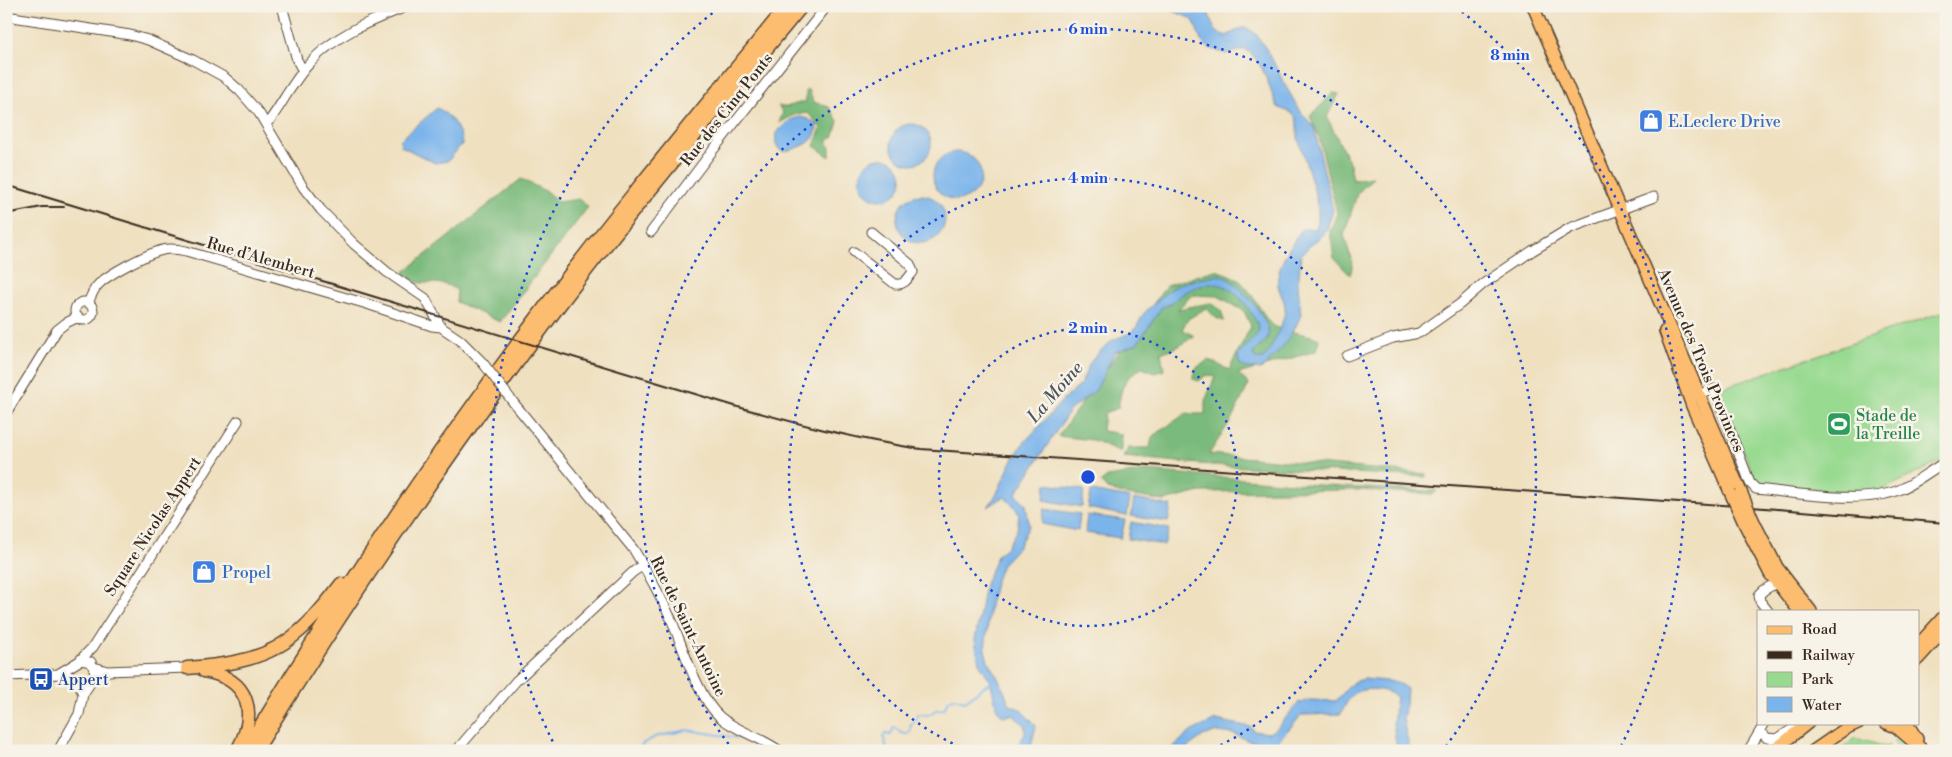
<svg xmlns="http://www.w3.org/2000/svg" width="1952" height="757" viewBox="0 0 1952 757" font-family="'Libre Bodoni',serif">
  <rect width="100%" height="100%" fill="#f7f3e8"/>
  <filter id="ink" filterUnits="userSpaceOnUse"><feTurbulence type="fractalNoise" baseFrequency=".02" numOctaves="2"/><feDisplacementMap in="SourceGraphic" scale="10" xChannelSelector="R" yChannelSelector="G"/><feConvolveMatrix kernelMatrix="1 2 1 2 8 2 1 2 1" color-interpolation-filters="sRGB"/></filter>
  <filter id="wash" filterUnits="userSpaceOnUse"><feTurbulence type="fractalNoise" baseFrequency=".0096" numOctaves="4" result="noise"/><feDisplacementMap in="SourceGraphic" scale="20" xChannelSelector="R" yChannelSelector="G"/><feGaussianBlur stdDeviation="1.12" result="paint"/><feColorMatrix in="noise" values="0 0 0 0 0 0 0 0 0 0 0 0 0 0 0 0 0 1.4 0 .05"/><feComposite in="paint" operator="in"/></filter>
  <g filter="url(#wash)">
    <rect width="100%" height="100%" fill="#efe0c0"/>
    <path fill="#99da91" stroke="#6a8258" d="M1946,311V459L1878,492H1831L1758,487L1719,389Z
      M1855,738L1886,747L1889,745L1886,751H1870L1857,745L1846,751H1839Z
      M1896,739L1902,740L1910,751H1900L1893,741Z"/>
    <path fill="#7aba7b" stroke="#5a724c" d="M806,90H809L813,102L829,107L838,121L834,136L827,141L830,148V157L814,146L821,128L808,113L794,115L779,123L783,112L778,106L786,107L806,101Z
      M1333,93L1339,94L1327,117L1350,164L1353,180L1373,177L1357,194L1344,235L1353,265L1350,275L1334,258L1330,231L1337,213L1319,137L1310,116Z
      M521,179L547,192L558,202L580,199L588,207L500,322L456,302L457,290C452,288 447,284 442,284C422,280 421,289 403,273Z
      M1215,270C1242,278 1245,284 1260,308C1263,312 1267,321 1271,324C1283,333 1305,332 1319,339L1316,351L1238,374L1249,384L1231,420L1209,454L1426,474V477L1211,465L1124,457L1128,448H1150L1152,437L1185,414H1205V401L1215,377L1206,375L1199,381L1193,379L1196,368L1209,360L1229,370L1251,326L1244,311L1218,296L1192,295L1178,309L1211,303L1221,310L1224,321L1216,318L1206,308L1188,319L1182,329L1194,336L1179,346L1161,353L1164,370L1155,373L1142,368C1122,379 1122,387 1118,408L1104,413L1102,431L1121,434V452L1093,440L1058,436L1167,285Z
      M1146,471L1342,487L1437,491L1433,494L1357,490L1200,492L1164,501L1123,494L1107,489L1101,482L1107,477Z"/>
    <path fill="#7ab4eb" stroke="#5a6f84" d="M1161,6H1206L1215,31L1226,36L1242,28H1247L1256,34L1270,55L1285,85L1300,111L1314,127L1333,210L1326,232L1301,254L1298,286L1301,315L1297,324L1282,348L1261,370L1243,367L1239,364L1238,355L1258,333L1259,327C1242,294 1222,270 1184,293C1176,298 1171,306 1162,307L1137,344L1115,352L1096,390L1070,410L1016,494L1026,504L1029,526L1018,547L1002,564L995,583L990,605L985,650L988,661L1000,682L1010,705L1020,709L1036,726L1032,742L1028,750L1014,751L1025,734V725L1013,715L1003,716L997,710L990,680L979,663L975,640L985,584L998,554L1006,548L1017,530L1019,514L1014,506L1004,497L988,507L997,493L1011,463L1022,445L1065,398L1081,384L1090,363L1099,352L1113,340L1130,333L1137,326L1144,313L1170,289L1186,282L1219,275C1235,277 1272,320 1268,336C1266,344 1257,347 1253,354L1256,359H1263C1270,352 1287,317 1285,307C1284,296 1276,290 1278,277C1281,259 1292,244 1302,229H1315C1327,217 1302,153 1298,137C1296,131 1298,123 1296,118C1292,110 1282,111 1277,106C1268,87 1264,61 1245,49L1226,54L1209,48L1201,41L1195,24L1192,19Z
      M437,108C450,114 461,130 462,144L448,161L435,163L401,146L400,140Z
      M800,117L808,119L817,125C817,144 800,147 784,152C775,148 775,142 776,133L790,120Z
      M891 144a20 20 0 1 1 40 0a20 20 0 1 1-40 0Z
      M933 176a24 24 0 1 1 48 0a24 24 0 1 1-48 0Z
      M860 179a21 21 0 1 1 42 0a21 21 0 1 1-42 0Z
      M897 219a24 24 0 1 1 48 0a24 24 0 1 1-48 0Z
      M1046,484L1084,490L1082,507L1044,500Z
      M1091,491L1130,498L1127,516L1088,508Z
      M1134,499L1171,506L1168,522L1131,516Z
      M1044,509L1080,514L1078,531L1042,524Z
      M1087,515L1125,520L1121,538L1085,533Z
      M1131,522L1169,529L1164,545L1128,539Z
      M1364,679L1397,682L1407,689L1406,704L1403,719L1410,751H1399L1397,749L1393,723L1396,697C1388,689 1364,686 1354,694C1348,698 1344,708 1341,714L1302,715L1275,744L1249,741L1234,734L1217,732L1203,736L1183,751H1168L1192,731L1216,720L1251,727L1254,731L1269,733L1277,728L1299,702L1301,703L1309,700L1336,701L1353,682Z"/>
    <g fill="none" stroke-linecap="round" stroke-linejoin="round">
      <path stroke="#7ab4eb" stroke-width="2" d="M637,751L644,743L655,737L687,730L752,740
        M888,751L883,736L885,734L891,735L894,727L901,733L907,734L910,732L911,723L916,720L918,714L928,715L936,710L944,709L948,701L953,698L965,701C976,695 979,687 991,683"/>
    </g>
  </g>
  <g filter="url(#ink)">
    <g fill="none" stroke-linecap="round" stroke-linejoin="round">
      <defs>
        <path id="minor" d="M282,6L297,60L303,71
          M6,16L130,35L148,40L193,60L224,77L239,90L259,113L303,187L321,210L354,244L387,272L425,298L441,327L460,340L483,363
          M266,123L270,120C283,102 294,80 309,64C335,34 373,20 408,6
          M651,232L710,154L827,6
          M854,252L895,284C904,286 908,278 913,272L910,264L871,232
          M75 311a9 9 0 1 1 18 0a9 9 0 1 1-18 0Z
          M88,303C91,297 93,290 97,286C106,275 145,255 159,251C167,248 177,249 186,251L367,304L432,326L441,327
          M1347,356L1393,338L1419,333L1460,304L1483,284L1532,251L1570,228L1654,197
          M1694,397L1714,389L1750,483L1756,489C1797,493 1861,505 1899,490C1916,483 1930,470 1946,462
          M513,402L634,550C648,573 661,597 672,621C683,648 699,699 720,717C736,731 761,737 780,751
          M6,413L57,330L66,323L78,317
          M1768,611L1760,601L1759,595L1764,590L1776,583
          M80,660L93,647L238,421
          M94,667L107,671L187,668
          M58,674L81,660L91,662L95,672L93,679L83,694L79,714L58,751
          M6,676L58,674L72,677
          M78,682L83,694
          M1760,731L1767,738L1777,739L1800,724
          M456,751L516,681L633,572L643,565
          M1748,751L1765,723"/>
        <path id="major" d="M1533,6L1741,492
          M1665,331L1692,406L1730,492
          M1754,522L1777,567L1811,611
          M1745,525L1770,574L1799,611
          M1918,645L1946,614
          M1918,659L1946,628
          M1886,723L1896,727L1924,751
          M1907,723L1917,739
          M1773,751L1808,723
          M1813,751L1845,729L1858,723"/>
        <path id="highway" d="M187,668C267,662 293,648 341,584
          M204,671C250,679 258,713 237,751
          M245,751C334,603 431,459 535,320C615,213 702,110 787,6
          M256,751C350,596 453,447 562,302C639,201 721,104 802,6"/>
      </defs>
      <use href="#minor" stroke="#564536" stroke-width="11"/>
      <use href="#major" stroke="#564536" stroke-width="14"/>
      <use href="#highway" stroke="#564536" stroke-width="15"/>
      <use href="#minor" stroke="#fff" stroke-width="9"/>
      <use href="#major" stroke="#fcbd6f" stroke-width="11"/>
      <use href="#highway" stroke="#fcbd6f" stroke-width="12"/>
      <path stroke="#3b2a1e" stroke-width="2" d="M6,185L738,407C799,424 859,440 921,449L1765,508L1946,523
        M6,214L42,207H64"/>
      <defs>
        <path id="minor-bridge" d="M483,363L513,402"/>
        <path id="major-bridge" d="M1730,492L1745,525
          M1741,492L1754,522"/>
      </defs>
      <use href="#minor-bridge" stroke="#564536" stroke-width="11" stroke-linecap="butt"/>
      <use href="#major-bridge" stroke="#564536" stroke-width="14" stroke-linecap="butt"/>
      <use href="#minor-bridge" stroke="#fff" stroke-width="9"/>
      <use href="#major-bridge" stroke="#fcbd6f" stroke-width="11"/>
    </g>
  </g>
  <g fill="none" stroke="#1d4ed8" stroke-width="2.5" stroke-dasharray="2.5 5">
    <circle cx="1088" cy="477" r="149"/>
    <path d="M966 750A299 299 0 1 1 1210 750"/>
    <path d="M733 750A448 448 0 1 1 1443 750"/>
    <path d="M556 748A597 597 0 0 1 720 7M1456 7A597 597 0 0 1 1620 748"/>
  </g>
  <defs>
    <symbol id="shop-square" viewBox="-11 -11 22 22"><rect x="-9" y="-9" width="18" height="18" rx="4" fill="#3f7fe0" stroke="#f7f3e8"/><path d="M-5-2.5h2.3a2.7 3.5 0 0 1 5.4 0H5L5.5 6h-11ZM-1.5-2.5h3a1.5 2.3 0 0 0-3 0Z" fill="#fff"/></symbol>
    <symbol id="stadium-square" viewBox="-11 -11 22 22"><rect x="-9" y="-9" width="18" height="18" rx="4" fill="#2e9e5b" stroke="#f7f3e8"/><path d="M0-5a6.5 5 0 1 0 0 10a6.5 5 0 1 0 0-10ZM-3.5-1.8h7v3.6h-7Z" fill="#fff"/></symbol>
    <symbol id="bus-square" viewBox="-11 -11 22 22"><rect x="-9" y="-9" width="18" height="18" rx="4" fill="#1a4fb4" stroke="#f7f3e8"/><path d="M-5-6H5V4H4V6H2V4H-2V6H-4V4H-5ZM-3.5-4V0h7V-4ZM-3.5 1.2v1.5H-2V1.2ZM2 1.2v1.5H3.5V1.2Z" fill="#fff"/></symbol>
  </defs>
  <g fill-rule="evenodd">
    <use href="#shop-square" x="1637" y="107" width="28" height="28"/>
    <use href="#stadium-square" x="1825" y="410" width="28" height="28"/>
    <use href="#shop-square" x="190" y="558" width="28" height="28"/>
    <use href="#bus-square" x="27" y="665" width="28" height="28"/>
  </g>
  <g text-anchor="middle" stroke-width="5" stroke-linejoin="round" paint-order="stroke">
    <g font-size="16" fill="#3b2a1e" stroke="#f7f3e8">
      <text transform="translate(726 109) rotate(-52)" y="6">Rue des Cinq Ponts</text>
      <text transform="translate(261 257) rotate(16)" y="6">Rue d’Alembert</text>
      <text transform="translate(1702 360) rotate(67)" y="6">Avenue des Trois Provinces</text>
      <text transform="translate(152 526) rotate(-57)" y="6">Square Nicolas Appert</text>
      <text transform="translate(689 626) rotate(64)" y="6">Rue de Saint-Antoine</text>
    </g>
    <g font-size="16" fill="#366cbe" stroke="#f7f3e8" text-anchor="start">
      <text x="1668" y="127">E.Leclerc Drive</text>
      <text x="222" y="578">Propel</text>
    </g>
    <g font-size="16" fill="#27864d" stroke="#f7f3e8" text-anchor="start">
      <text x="1856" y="421">Stade de<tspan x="1856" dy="18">la Treille</tspan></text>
    </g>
    <g font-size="16" fill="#164399" stroke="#f7f3e8" text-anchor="start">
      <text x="58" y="685">Appert</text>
    </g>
    <g font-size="18" font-style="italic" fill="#4e535c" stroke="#f7f3e8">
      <text transform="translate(1055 392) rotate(-49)" y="6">La Moine</text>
    </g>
  </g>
  <circle cx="1088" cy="477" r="8" fill="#1d4ed8" stroke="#f7f3e8" stroke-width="2.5"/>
  <g font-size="15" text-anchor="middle" font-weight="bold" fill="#1d4ed8" stroke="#f7f3e8" stroke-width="5" stroke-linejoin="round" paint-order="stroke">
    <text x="1088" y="34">6 min</text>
    <text x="1510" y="60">8 min</text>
    <text x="1088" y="183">4 min</text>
    <text x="1088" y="333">2 min</text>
  </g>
  <rect width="1952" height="757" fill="none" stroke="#f7f3e8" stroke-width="25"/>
  <rect x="1757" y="610" width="162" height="115" fill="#f7f3e8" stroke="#aca397"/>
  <rect x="1767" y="626" width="25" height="8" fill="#fcbd6f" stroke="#aca397"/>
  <text x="1802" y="634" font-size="15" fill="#3b2a1e">Road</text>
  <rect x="1767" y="651" width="25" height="8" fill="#3b2a1e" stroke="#aca397"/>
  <text x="1802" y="660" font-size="15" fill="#3b2a1e">Railway</text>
  <rect x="1767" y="672" width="25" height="15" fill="#99da91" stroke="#aca397"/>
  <text x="1802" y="684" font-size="15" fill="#3b2a1e">Park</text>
  <rect x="1767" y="697" width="25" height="15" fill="#7ab4eb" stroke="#aca397"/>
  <text x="1802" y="710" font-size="15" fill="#3b2a1e">Water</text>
</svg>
